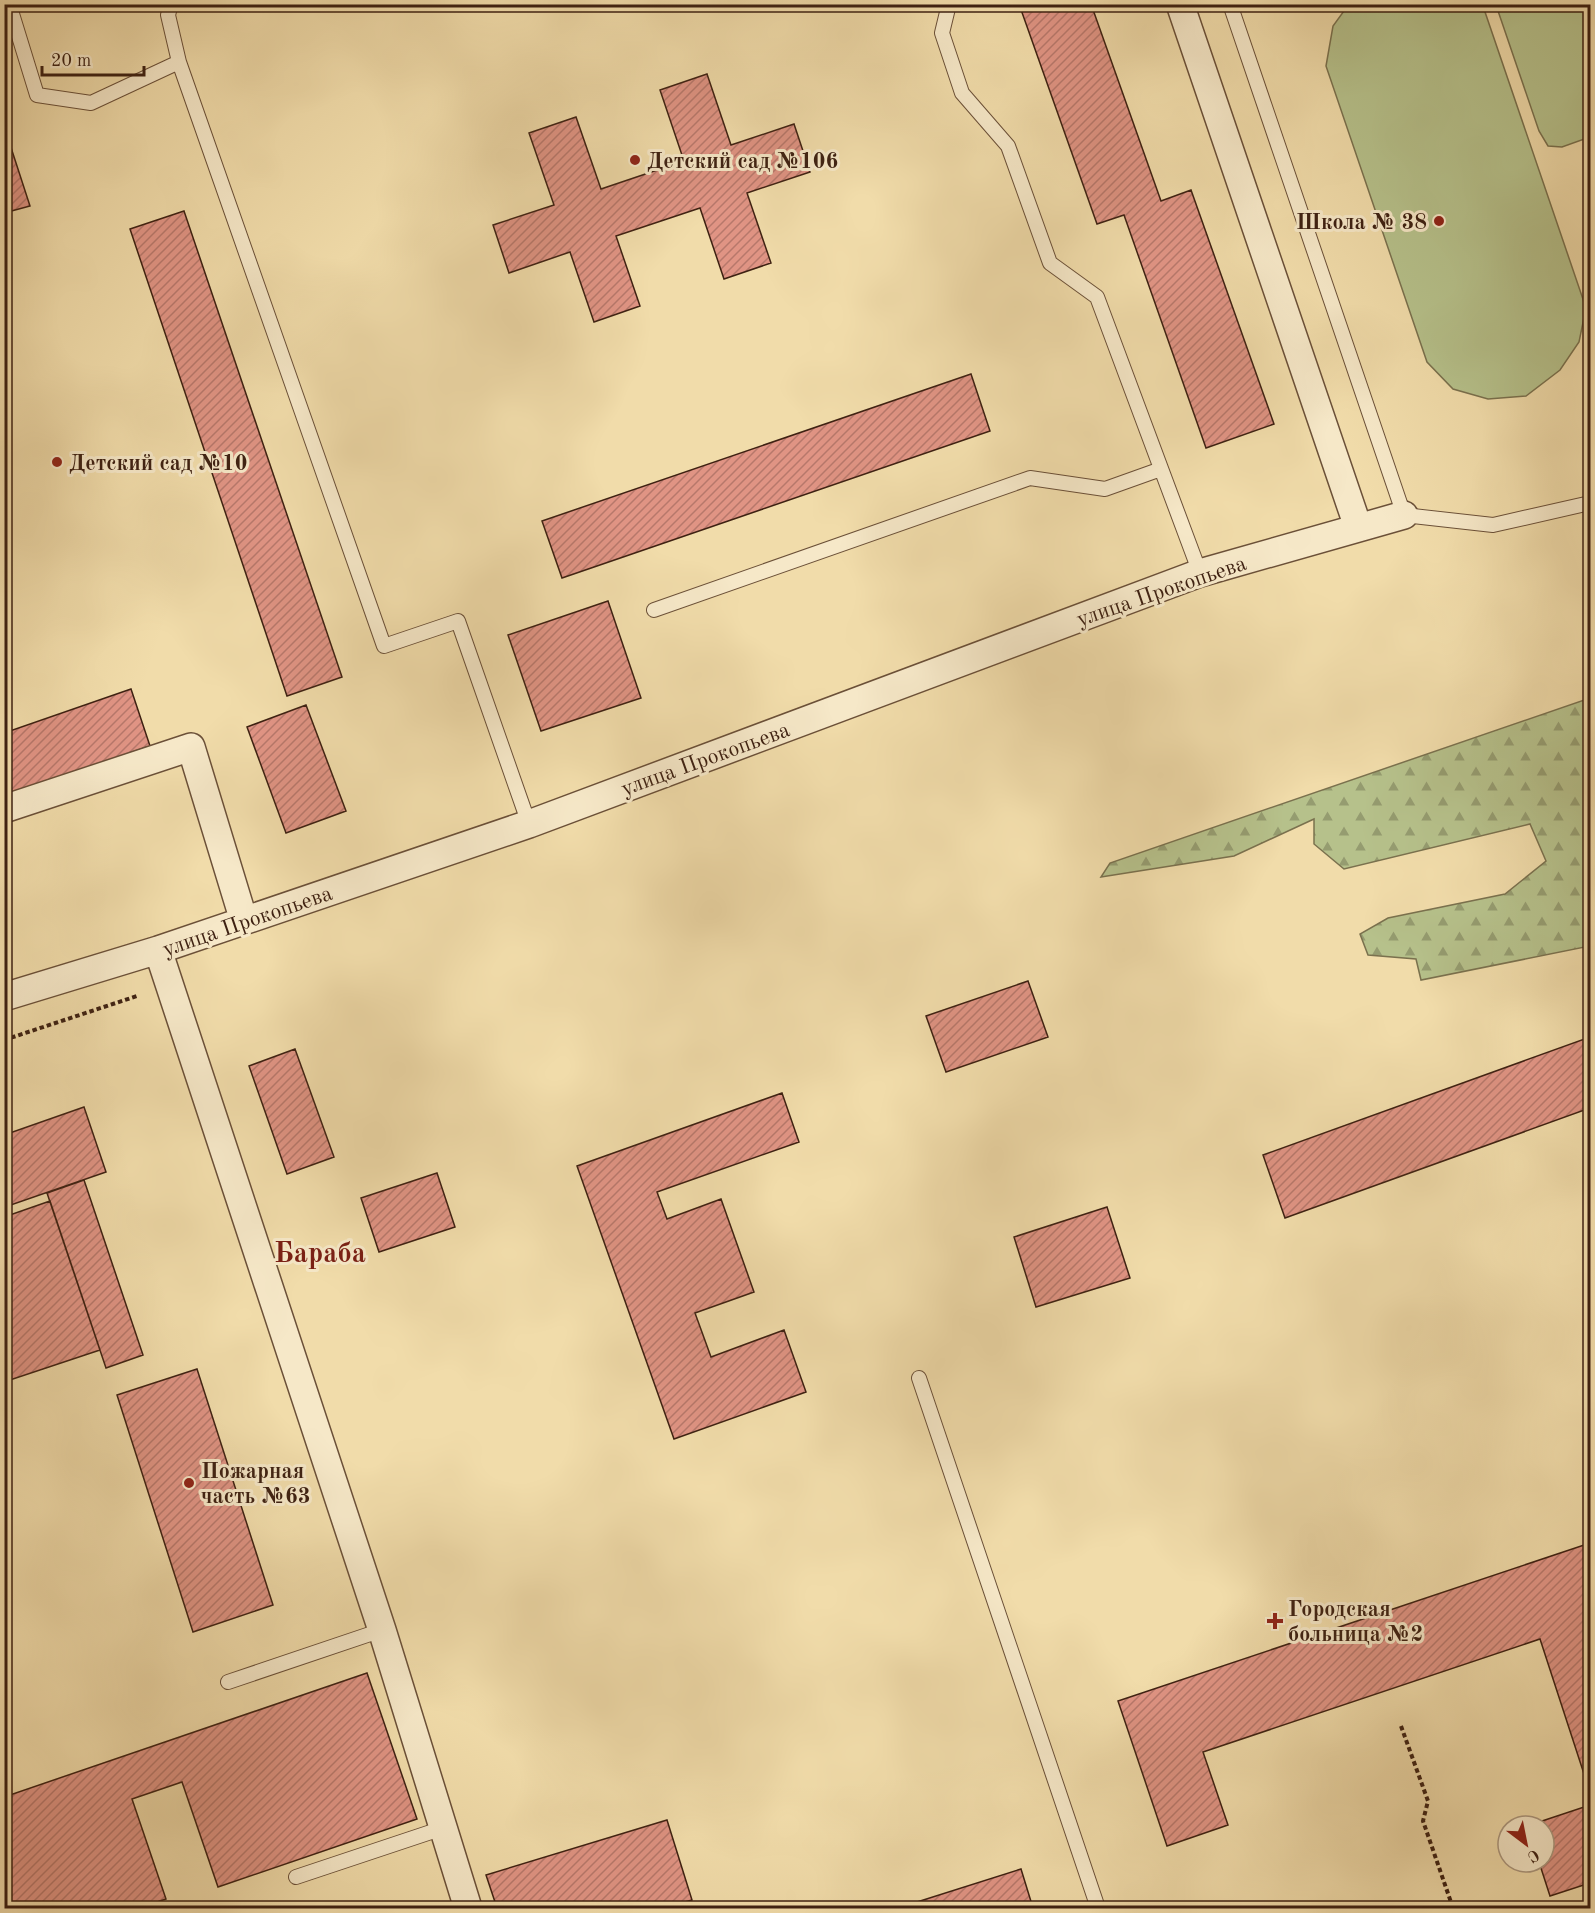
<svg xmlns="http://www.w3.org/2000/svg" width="1595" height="1913" viewBox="0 0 1595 1913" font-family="'Old Standard TT',serif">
  <defs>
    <pattern id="forest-firs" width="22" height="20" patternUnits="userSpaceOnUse" patternTransform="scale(1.5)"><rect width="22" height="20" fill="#b6c18b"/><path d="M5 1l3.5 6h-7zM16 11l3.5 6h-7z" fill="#959c70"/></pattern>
    <pattern id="building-hatch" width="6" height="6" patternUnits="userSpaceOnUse" patternTransform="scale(1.5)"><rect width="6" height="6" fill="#e09484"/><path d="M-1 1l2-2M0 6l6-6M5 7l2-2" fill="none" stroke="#b7786b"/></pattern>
  </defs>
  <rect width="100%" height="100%" fill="#f1dcaa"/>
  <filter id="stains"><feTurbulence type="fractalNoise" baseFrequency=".00333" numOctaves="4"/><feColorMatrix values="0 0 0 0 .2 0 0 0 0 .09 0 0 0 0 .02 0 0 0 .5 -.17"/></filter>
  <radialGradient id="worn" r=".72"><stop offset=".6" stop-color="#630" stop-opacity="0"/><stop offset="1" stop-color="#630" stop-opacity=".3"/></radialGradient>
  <path fill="url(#forest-firs)" stroke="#7a714e" stroke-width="1.5" d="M1590,698V946L1421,980L1416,959L1368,955L1360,934L1388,918L1505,894L1546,861L1530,824L1344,869L1314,844V819L1234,856L1101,877L1110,863Z"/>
  <path fill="#b6c18b" stroke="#7a714e" stroke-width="1.5" d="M1349,4L1479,5L1485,12L1586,308L1579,342L1560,370L1526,396L1488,399L1453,389L1427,362L1326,66L1333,26Z
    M1496,5H1590V137L1562,147L1548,146L1539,131Z"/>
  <path fill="url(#building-hatch)" stroke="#3e2112" stroke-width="1.5" d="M1019,4H1091L1161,201L1191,190L1274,424L1206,448L1124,215L1097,224Z
    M707,74L731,145L794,124L810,172L747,193L771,263L724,279L700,208L616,236L640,306L594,322L570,252L509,273L493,225L554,205L529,133L576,117L601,189L684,161L660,90Z
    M4,126L30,206L4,213Z
    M184,211L342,677L287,696L130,229Z
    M971,374L990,431L562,578L542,521Z
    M608,601L641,698L541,731L508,635Z
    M131,689L150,746L4,797V733Z
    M306,705L346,811L286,833L247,727Z
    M1028,981L1048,1037L946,1072L926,1016Z
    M1590,1037V1108L1285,1218L1263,1155Z
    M295,1049L334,1157L287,1174L249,1066Z
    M782,1093L799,1142L657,1192L667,1219L721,1199L754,1292L695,1313L711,1357L784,1330L806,1392L674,1439L577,1166Z
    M84,1107L106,1172L5,1207L4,1135Z
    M437,1173L455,1227L379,1252L361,1198Z
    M84,1180L143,1355L106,1368L47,1193Z
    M50,1201L100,1350L4,1382V1217Z
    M1107,1207L1130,1278L1036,1307L1014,1237Z
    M197,1369L273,1605L193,1632L117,1395Z
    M1590,1543V1775L1585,1777L1540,1639L1203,1752L1228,1825L1167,1846L1118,1701Z
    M367,1673L417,1819L218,1887L182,1782L132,1799L166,1899L139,1908H4V1797Z
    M1590,1805V1883L1550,1896L1539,1862H1544V1826H1527Z
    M667,1820L692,1900L664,1908H540L538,1904L524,1908H497L486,1875Z
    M1021,1869L1033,1908H898Z"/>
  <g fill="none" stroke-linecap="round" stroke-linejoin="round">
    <defs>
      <path id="service" d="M9,4L37,95L91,103L179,62L384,646L458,621L529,824
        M171,4L168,15L179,62
        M949,4L942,33L962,93L1008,146L1050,263L1097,297L1200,573
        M1230,4L1404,515L1493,525L1590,503
        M654,610L1030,478L1105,489L1161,469
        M919,1378L1098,1908
        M228,1682L382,1630
        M296,1877L443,1828"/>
      <path id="minor" d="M1180,4L1358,527
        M4,809L191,747L244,921
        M158,950L382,1630L468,1908
        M4,997L158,950L529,824L1200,573L1404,515"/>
    </defs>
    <use href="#service" stroke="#6b5038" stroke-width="16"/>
    <use href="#minor" stroke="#6b5038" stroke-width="30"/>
    <path stroke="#3e2112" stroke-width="4" stroke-dasharray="4.5 3" stroke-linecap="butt" d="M4,1040L137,996
      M1401,1726L1428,1801L1423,1821L1453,1908"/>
    <use href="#service" stroke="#f6e8c8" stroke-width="14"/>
    <use href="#minor" stroke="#f6e8c8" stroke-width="27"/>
  </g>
  <g fill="#8f2418" stroke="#f6e8c8" stroke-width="2">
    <circle cx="635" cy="160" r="6"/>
    <circle cx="1439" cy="221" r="6"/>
    <circle cx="57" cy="462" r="6"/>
    <circle cx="189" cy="1483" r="6"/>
    <path d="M1272 1612h6v6h6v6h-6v6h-6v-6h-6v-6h6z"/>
  </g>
  <g text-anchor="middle" stroke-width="6" stroke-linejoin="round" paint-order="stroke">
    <g font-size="22" font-weight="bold" fill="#3e2112" stroke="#f6e8c8" text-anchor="start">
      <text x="647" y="168">Детский сад №106</text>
      <text x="1427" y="229" text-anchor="end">Школа № 38</text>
      <text x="69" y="470">Детский сад №10</text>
      <text x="201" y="1478">Пожарная<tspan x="201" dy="25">часть №63</tspan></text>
      <text x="1288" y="1616">Городская<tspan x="1288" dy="25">больница №2</tspan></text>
    </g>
    <g font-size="22" fill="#3e2112" stroke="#f6e8c8">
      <text transform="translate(1161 590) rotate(-19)" y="8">улица Прокопьева</text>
      <text transform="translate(705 758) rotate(-20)" y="8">улица Прокопьева</text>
      <text transform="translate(247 920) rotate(-19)" y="8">улица Прокопьева</text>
    </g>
    <g font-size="28" font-weight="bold" fill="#7a1f14" stroke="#f6e8c8">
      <text x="320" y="1262">Бараба</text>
    </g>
  </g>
  <rect width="1595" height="1913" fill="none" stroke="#f1dcaa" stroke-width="24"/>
  <rect x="6" y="6" width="1583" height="1901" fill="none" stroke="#3e2112" stroke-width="3"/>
  <rect x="12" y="12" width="1571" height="1889" fill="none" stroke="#3e2112" stroke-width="1.5"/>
  <g transform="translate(1526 1844) rotate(148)"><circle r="28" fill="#f6e8c8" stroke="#ac987f" stroke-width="1.5"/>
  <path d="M0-4.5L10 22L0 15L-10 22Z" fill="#8f2418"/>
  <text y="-9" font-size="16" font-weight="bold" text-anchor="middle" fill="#3e2112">С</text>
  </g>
  <path d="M42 66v9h102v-9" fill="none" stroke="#3e2112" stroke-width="3"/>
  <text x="51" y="66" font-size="18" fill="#3e2112" stroke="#f6e8c8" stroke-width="4.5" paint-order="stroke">20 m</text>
  <rect width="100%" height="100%" filter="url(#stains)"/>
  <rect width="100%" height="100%" fill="url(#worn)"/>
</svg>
